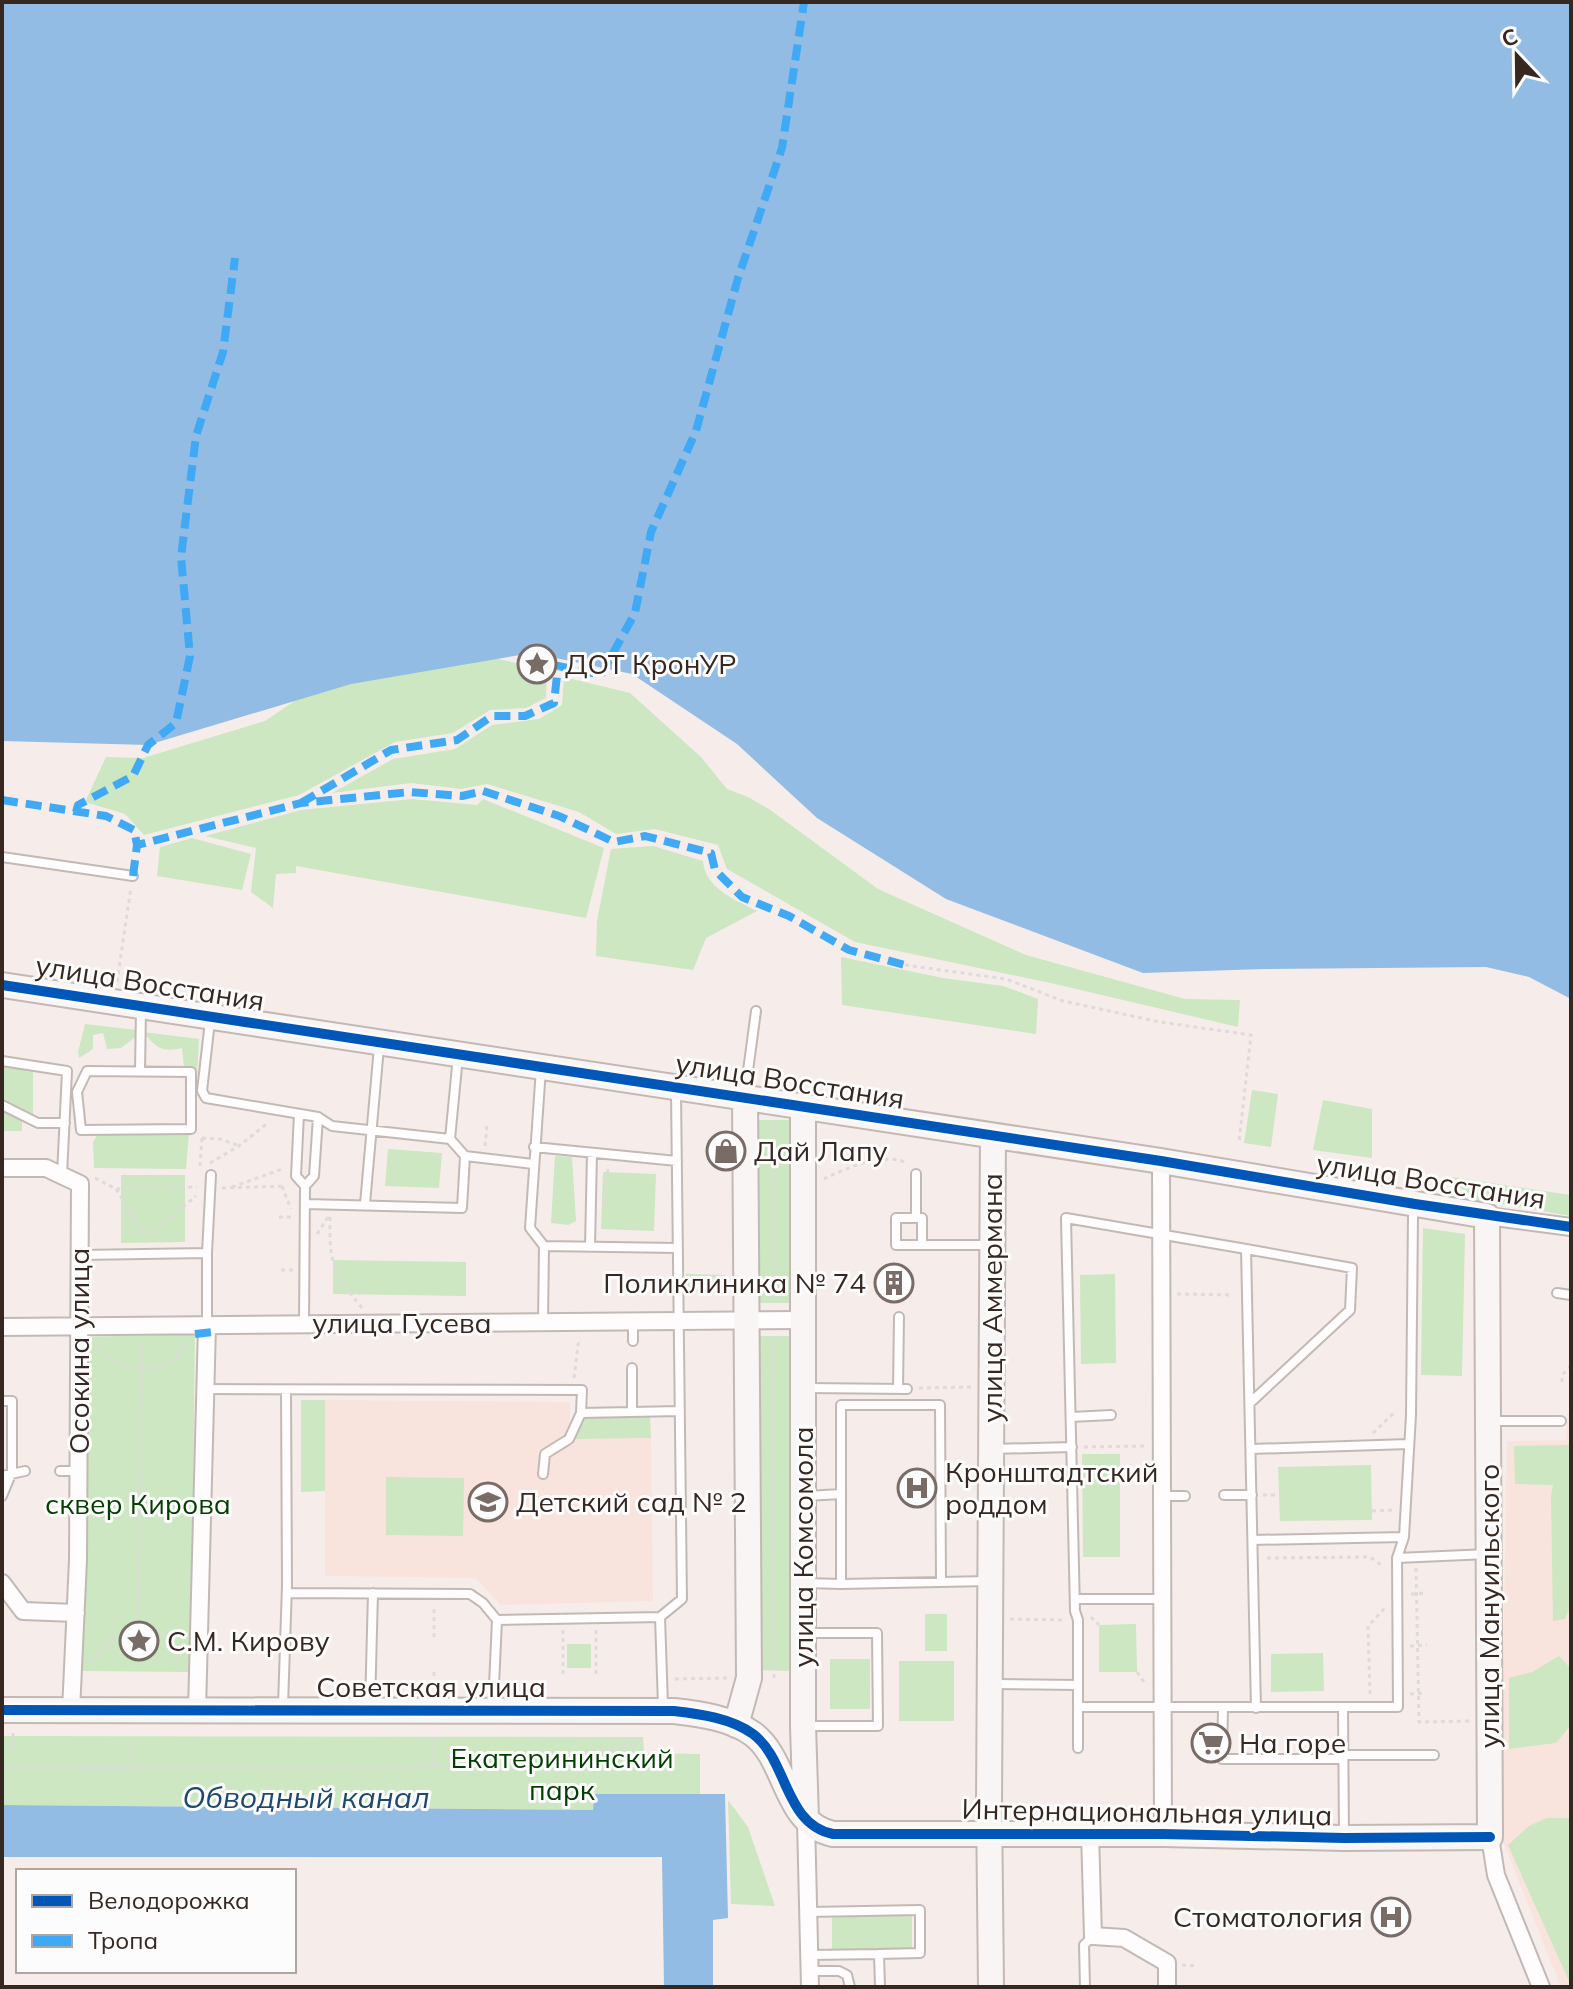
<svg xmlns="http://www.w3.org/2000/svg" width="1573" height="1989" viewBox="0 0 1573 1989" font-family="Mulish,sans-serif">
  <rect width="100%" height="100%" fill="#f6edea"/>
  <path fill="#f8e4dc" d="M325,1400L570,1402V1439L651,1438L653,1601L501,1605L475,1578L325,1576Z
    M1567,1413H1571V1987H1561L1500,1834L1507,1441L1566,1440Z"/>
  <path fill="#cce7c1" d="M472,652L547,671L546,698L526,708L490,710L453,733L395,742L299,795L144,835L125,814L85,802L106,757L143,758L265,721L332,676Z
    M564,677L630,693L701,757L727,789L748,797L769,809L878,889L1026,955L1185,999L1240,1000L1238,1027L1055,984L855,942L727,869L718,845L655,829L616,834L579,812L487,784L461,789L411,783L332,793L393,759L455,749L492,725L539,719L562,705Z
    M412,799L477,805L483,799L604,848L586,918L296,866V873L276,874L273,908L251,892L256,848L205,836L301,810Z
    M192,838L251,854L242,890L157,876L160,847Z
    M653,846L703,861C705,888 735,900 757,911L706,938L693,970L596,956L597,921L611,849Z
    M841,957L943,978L1003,986L1038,999L1036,1034L842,1005Z
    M85,1024L136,1030L138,1035L121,1048L107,1049L103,1033L93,1035V1049L79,1058L78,1052Z
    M143,1032L199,1039L197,1076L193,1070L184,1068L182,1048C161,1053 156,1047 143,1032Z
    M2,1066L33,1070V1114L2,1099Z
    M1252,1090L1278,1094L1271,1147L1244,1143Z
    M1323,1100L1372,1109V1158L1313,1150Z
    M2,1111L22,1119V1131H2Z
    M756,1120H791V1303H756Z
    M162,1123L189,1132L186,1169L94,1168L93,1142L104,1125Z
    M388,1149L442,1153L439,1188L385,1186Z
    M555,1156L572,1157L576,1221L568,1225L551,1223Z
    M603,1172L656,1174L654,1231L601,1229Z
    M121,1175H185V1242L121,1243Z
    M1445,1176L1571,1195V1216L1477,1200Z
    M1423,1228L1465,1234L1462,1376L1421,1375Z
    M333,1260L466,1262V1296L333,1294Z
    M686,1274L725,1275V1293L686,1292Z
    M1115,1274L1116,1363L1081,1364L1080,1275Z
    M195,1334L191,1672L81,1671L83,1337Z
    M756,1336H791L792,1671L756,1670Z
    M301,1400H325V1491L301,1492Z
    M650,1416L651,1438L575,1439L585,1418Z
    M1571,1445V1604L1565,1619L1553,1621L1551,1497L1553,1485L1515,1484L1514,1446Z
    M1082,1454H1120V1557H1083Z
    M1371,1465L1372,1520L1280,1521L1278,1467Z
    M386,1477L464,1478L463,1536L386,1535Z
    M925,1614H947V1651H925Z
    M1136,1624L1137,1672H1099V1625Z
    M567,1644H591V1668H567Z
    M1323,1653L1324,1691L1271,1692V1654Z
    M1559,1656L1571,1669V1725L1556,1743L1509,1749V1678L1532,1672Z
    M830,1659H870V1709H830Z
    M899,1661H954V1721H899Z
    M2,1736L643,1737L644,1753L700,1754V1794H594L593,1810L2,1805Z
    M728,1800L748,1827L775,1906L731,1904Z
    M1547,1818H1571V1981H1569L1508,1845L1529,1826Z
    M912,1915V1949L832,1950V1916Z"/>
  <path fill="#93bce4" d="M2,2H1571V999L1529,977L1486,967L1264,969L1143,973L946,899L817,818L737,744L632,674L532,653L351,684L148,745L2,741Z
    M594,1794H725L728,1918L713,1920V1987H664L662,1857H2V1805L593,1810Z"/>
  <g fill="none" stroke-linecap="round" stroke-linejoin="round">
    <defs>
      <path id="lane" d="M2,857L133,876
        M210,1021L202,1091L206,1098L318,1117L332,1126L450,1139L465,1156L533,1164
        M2,1061L67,1071L62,1175
        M541,1068L530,1228L544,1246L543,1322
        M87,1071L191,1072V1129L81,1130L77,1092Z
        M140,1071L141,1010
        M745,1093L756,1011
        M2,1105L38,1123H65
        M299,1114L296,1176L305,1186
        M450,1139L458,1056
        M534,1147L677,1161
        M916,1174V1218H896V1245H988
        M306,1204L462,1208L465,1156
        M365,1204L379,1047
        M916,1218H922V1245
        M544,1246L677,1248
        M590,1247L592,1153
        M1246,1249L1352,1268L1350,1310L1250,1403
        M207,1253L211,1175
        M80,1255L207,1253V1325
        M1557,1293L1571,1295
        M304,1324L305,1186L314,1176L318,1117
        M633,1341V1322
        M807,1388L907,1389
        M206,1389L582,1390L581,1413L680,1411
        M898,1389L899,1317
        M2,1401H12V1472L2,1496
        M632,1412V1368
        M1071,1417L1111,1415
        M1493,1421H1561
        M992,1449L1072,1447
        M1251,1449L1409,1444
        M60,1471H78
        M543,1474L545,1454L569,1439L581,1413
        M2,1476L25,1471
        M1224,1495H1252
        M806,1496L841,1494
        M1162,1496H1185
        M1253,1540L1404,1537
        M1397,1558L1488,1554
        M941,1582L940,1405H841V1584L989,1581
        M806,1583L841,1584
        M287,1593L470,1594L483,1603L497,1620L660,1617L663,1706
        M1075,1599H1162
        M660,1617L682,1599L676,1092
        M806,1633H877L878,1726H808
        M994,1684L1078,1685V1620L1075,1611L1066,1218L1246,1249L1256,1708
        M283,1706L287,1585L286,1390
        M370,1706L373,1593
        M493,1707L497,1620
        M1078,1707H1398L1397,1558L1404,1537L1411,1415L1413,1216
        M1223,1708L1222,1759H1343
        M1343,1708L1344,1837
        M1078,1748V1685
        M1343,1755H1434
        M809,1912L920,1910V1953L879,1954
        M810,1955L879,1954L880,1987
        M810,1971H839L847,1975L850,1987
        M1085,1987L1084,1945L1093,1936"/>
      <path id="street" d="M1161,1161L1163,1834
        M2,1168H46L80,1184L78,1560L71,1711
        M1487,1216L1571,1227
        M2,1327L803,1320
        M2,1583L23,1611L76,1613
        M197,1711L207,1325
        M806,1821L810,1987
        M1090,1833L1093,1936L1124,1938L1167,1963V1987
        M1490,1837L1496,1875L1541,1987"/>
      <path id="secondary" d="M2,985L1161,1161L1487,1216L1490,1837L1344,1838L1163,1834H833C784,1824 788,1760 753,1734C731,1718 700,1714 674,1711L2,1710
        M803,1107V1726L806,1819
        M736,1725L749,1678L745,1098
        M991,1987L989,1804L993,1136"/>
    </defs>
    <use href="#lane" stroke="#c3b9b4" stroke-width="12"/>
    <use href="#street" stroke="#c3b9b4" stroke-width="20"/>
    <use href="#secondary" stroke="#c3b9b4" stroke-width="28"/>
    <path stroke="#dedbda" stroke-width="3" stroke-dasharray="4 4" stroke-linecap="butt" d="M905,965L1006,979L1063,1001L1160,1022L1251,1035L1239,1142
      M117,982L131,887
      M202,1138L220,1139L237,1145
      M485,1146L487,1126
      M210,1163L239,1146L269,1122
      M200,1166L202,1138
      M95,1178L116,1189L197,1187
      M824,1179C849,1167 882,1152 908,1163
      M282,1186L291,1209
      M232,1187L285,1168
      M222,1188L286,1186
      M116,1189L145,1237
      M603,1204L606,1201L608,1165
      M279,1217H291
      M330,1217C329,1263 333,1273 362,1308
      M317,1234L328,1217
      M146,1238L196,1196
      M281,1270H293
      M1177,1294L1233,1295
      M774,1302V1122
      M773,1338L774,1678
      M97,1348C130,1376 161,1381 188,1343
      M574,1378L579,1338
      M1562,1382V1375L1571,1366
      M919,1388L972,1387
      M1373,1433L1396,1411
      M1084,1447L1145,1446
      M1263,1495H1279
      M1372,1511L1392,1510
      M1267,1558L1370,1557L1384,1567
      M1416,1568L1419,1722L1469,1721
      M1411,1594L1427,1593
      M1091,1617L1099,1625
      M1010,1619L1063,1620
      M137,1622L142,1342
      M563,1630V1678
      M596,1630V1678
      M434,1637V1606
      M1410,1646L1427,1645
      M91,1661L108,1643L137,1622L160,1633L182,1659
      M1137,1672L1144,1682
      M434,1676V1669
      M675,1679L728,1678
      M1370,1694L1368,1626L1385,1608
      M1410,1694L1426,1693
      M432,1737L433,1766
      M2,1756L13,1746V1733
      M1201,1759H1210
      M2,1768L433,1766L531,1768L643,1742
      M132,1769L133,1738
      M1182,1965L1198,1966"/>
    <use href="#lane" stroke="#fefcfc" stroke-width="8"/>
    <use href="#street" stroke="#fefcfc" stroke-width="16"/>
    <use href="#secondary" stroke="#f9f5f5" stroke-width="24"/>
    <path stroke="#3fa9f5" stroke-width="8" stroke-dasharray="16 8" stroke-linecap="butt" d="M2,800L106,816L134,830L137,845
      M301,803L391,750L457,740L492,716H525L554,703L558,666L601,675L635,613L651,532L696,431L738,278L782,148L804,2
      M76,812L78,805L133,776L148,745L176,723L190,656L181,557L196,436L223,352L235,258
      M133,876L137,845L301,803L410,792L462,796L483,791L559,816L614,842L645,836L711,853L715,870L742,897L789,916L849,950L905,965
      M195,1334L213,1332"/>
    <defs>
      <path id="cycleway" d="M2,985L1161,1161L1415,1204L1571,1227
        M2,1710L674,1711C700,1714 731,1718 753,1734C788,1760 784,1824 833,1834H1163L1344,1838L1490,1837"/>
    </defs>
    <use href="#cycleway" stroke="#fcfcfc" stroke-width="15"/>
    <use href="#cycleway" stroke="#0057b8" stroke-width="10"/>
  </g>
  <defs>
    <symbol id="sight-ring" viewBox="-11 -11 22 22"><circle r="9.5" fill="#fcfcfc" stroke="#796c67" stroke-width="1.5"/><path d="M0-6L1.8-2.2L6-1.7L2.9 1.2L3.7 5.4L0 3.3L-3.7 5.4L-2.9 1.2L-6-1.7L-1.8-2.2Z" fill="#796c67"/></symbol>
    <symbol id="shop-ring" viewBox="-11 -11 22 22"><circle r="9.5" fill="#fcfcfc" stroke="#796c67" stroke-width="1.5"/><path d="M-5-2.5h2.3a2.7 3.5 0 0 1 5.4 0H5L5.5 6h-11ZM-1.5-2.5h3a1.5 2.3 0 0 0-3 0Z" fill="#796c67"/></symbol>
    <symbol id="building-ring" viewBox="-11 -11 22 22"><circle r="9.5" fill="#fcfcfc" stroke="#796c67" stroke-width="1.5"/><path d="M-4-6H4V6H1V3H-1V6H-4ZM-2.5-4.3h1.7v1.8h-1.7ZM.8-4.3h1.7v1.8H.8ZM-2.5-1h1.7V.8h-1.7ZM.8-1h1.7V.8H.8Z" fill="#796c67"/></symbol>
    <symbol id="hospital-ring" viewBox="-11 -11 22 22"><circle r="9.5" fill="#fcfcfc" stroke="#796c67" stroke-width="1.5"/><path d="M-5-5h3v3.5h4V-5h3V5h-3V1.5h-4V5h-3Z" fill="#796c67"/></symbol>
    <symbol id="school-ring" viewBox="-11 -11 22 22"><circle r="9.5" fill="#fcfcfc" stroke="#796c67" stroke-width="1.5"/><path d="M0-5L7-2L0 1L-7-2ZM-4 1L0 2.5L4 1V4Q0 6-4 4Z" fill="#796c67"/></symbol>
    <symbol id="supermarket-ring" viewBox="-11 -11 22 22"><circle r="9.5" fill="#fcfcfc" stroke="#796c67" stroke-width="1.5"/><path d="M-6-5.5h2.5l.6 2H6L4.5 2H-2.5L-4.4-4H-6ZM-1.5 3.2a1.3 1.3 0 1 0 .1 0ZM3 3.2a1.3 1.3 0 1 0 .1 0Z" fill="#796c67"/></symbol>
  </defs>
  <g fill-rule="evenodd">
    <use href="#sight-ring" x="515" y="642" width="44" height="44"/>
    <use href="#shop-ring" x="704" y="1129" width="44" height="44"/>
    <use href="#building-ring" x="872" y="1261" width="44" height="44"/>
    <use href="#hospital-ring" x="895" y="1466" width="44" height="44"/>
    <use href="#school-ring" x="466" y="1480" width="44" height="44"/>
    <use href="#sight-ring" x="117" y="1619" width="44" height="44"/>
    <use href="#supermarket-ring" x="1189" y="1721" width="44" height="44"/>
    <use href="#hospital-ring" x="1369" y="1895" width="44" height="44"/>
  </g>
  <g text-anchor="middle" stroke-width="6" stroke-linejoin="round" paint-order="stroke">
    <g font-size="28" fill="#362721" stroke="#fcfcfc" text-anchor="start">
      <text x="565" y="674">ДОТ КронУР</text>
      <text x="754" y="1161">Дай Лапу</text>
      <text x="866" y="1293" text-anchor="end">Поликлиника № 74</text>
      <text x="945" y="1482">Кронштадтский<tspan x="945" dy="32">роддом</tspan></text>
      <text x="516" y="1512">Детский сад № 2</text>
      <text x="167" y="1651">С.М. Кирову</text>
      <text x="1239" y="1753">На горе</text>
      <text x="1363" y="1927" text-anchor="end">Стоматология</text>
    </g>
    <g font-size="28" fill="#362721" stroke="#fcfcfc">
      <text transform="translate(150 983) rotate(9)" y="10">улица Восстания</text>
      <text transform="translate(790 1081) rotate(9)" y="10">улица Восстания</text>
      <text transform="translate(1431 1181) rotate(9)" y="10">улица Восстания</text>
      <text transform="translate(992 1298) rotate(-90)" y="10">улица Аммермана</text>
      <text x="402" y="1333">улица Гусева</text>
      <text transform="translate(79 1351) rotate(-90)" y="10">Осокина улица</text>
      <text transform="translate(803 1547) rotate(-90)" y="10">улица Комсомола</text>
      <text transform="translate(1489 1606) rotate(-90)" y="10">улица Мануильского</text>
      <text x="431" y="1697">Советская улица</text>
      <text transform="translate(1147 1812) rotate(1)" y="10">Интернациональная улица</text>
    </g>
    <g font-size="28" fill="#033f00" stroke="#fcfcfc">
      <text x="138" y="1514">сквер Кирова</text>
      <text x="562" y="1768">Екатерининский<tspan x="562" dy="32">парк</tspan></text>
    </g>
    <g font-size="30" font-style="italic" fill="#1c496f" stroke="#fcfcfc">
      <text x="306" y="1808">Обводный канал</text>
    </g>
  </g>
  <rect width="1573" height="1989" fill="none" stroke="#362721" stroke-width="8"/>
  <rect x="16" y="1869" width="280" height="104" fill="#fcfcfc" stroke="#ada7a4" stroke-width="2"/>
  <rect x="32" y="1895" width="40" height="12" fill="#0057b8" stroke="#ada7a4" stroke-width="2"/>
  <text x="88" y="1909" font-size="24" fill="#362721">Велодорожка</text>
  <rect x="32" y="1935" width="40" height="12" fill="#3fa9f5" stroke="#ada7a4" stroke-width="2"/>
  <text x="88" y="1949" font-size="24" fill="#362721">Тропа</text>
  <g transform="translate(1517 56) rotate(338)" stroke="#fcfcfc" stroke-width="6" paint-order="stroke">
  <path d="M0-6L14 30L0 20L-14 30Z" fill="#362721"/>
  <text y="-12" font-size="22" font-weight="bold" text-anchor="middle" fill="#362721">С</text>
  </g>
</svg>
